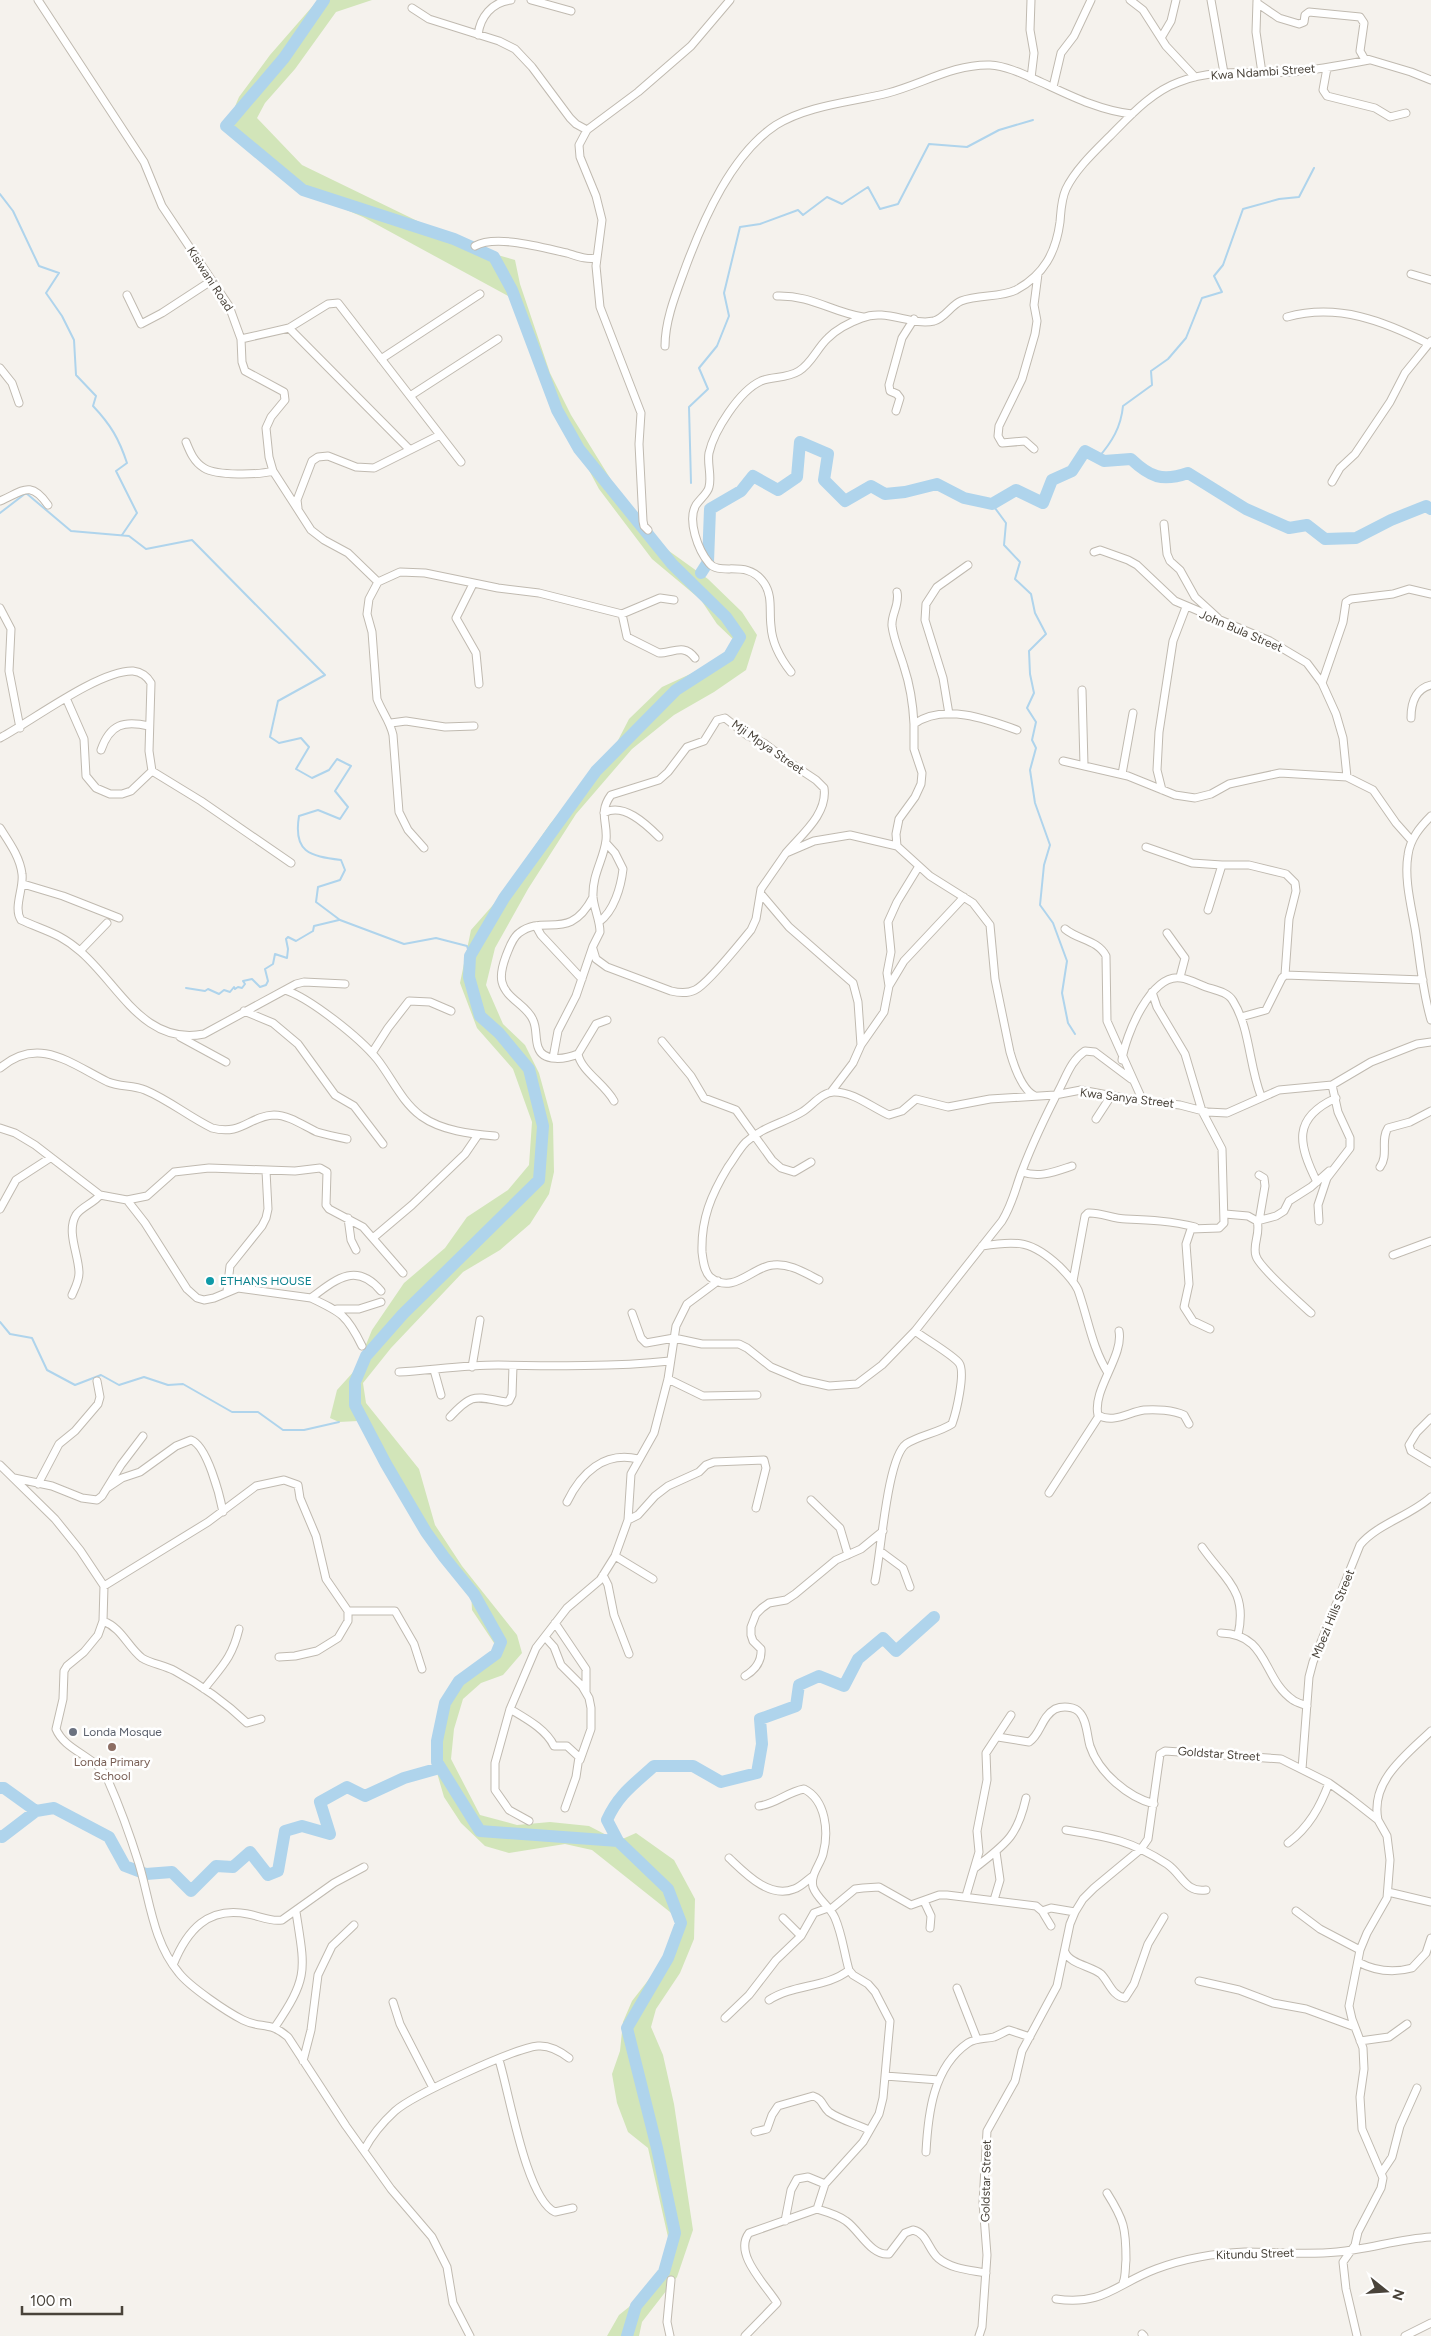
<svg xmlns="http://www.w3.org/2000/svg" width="1431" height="2336" viewBox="0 0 1431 2336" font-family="Figtree,sans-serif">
  <rect width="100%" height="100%" fill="#f5f2ed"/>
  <path fill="#d2e5b9" d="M318,0H372L336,12L295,69L265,103L257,118L302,165L473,248L515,260L520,284L550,373L571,415L644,533L708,579L742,612L757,635L746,670L714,692L674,715L632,749L576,814L528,889L495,948L486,985L503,1024L525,1045L539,1073L553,1124L554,1172L549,1194L530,1224L500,1250L463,1272L391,1348L363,1383L366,1403L419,1469L435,1525L462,1566L517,1635L522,1653L503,1675L481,1683L463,1699L454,1729L451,1759L480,1815L517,1825L550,1822L589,1826L618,1841L636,1833L674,1860L695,1899L694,1939L680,1973L656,2009L651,2027L663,2055L674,2104L693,2230L677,2277L642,2322L639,2336H607L619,2315L629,2307L664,2266L668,2237L648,2148L628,2132L617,2103L612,2074L620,2051L623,2022L632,2001L657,1969L676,1936L675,1916L592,1850L565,1844L509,1853L485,1846L461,1823L444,1797L433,1759L437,1728L455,1684L500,1652L472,1610L471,1590L427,1535L404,1489L392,1477L386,1458L358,1421L339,1422L330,1418L337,1390L356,1369L372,1330L404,1283L445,1248L467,1217L508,1190L529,1165L532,1122L513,1069L477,1028L460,983L471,930L500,897L550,824L612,752L629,719L662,687L723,659L738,644L717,624L701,600L652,559L599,489L566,427L546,382L519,302L363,217L300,190L225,130L239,97L270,55Z"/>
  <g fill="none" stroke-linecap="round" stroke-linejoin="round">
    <path stroke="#afd4ec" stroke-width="2" d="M0,194L13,211L39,266L59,273L46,293L62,316L74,340L76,375L96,396L93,406C111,425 119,439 127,463L116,471L137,513L122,535
      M1098,458C1112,442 1121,427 1123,406L1152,385L1151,371L1168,359L1186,338L1202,298L1222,292L1214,276L1223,265L1243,209L1279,199L1299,197L1314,168
      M691,483L689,407L708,389L699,368L717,346L729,316L724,293L740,227L760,224L798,210L803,215L827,197L842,204L868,187L880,209L898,204L929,144L967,147L999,130L1033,120
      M992,504L1006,523L1004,545L1020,562L1015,579L1031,594L1035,613L1046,634L1029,651L1030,674L1034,693L1027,708L1036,722L1032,740L1036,748L1030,770L1035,803L1050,845L1044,865L1040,905L1053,923L1067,961L1062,993L1068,1023L1075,1034
      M0,513L26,493L71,531L129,536L146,549L192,540L325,675L278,701L270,737L279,743L301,738L309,747L296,769L312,778L329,770L337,759L351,766L335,791L348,807L340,819L318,810L299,816C293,852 309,856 341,860L345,870L340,880L318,887L316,902L340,920L404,944L436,938L467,946L470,956
      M186,988L205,991L208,989L219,994L224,990L230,992L234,987L235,989L238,987L242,988L245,984L243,981L252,979L260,987L266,985L268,981L265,969L273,964L275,954L287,958L288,949L286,939L288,937L296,941L313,931L314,926L339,920
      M0,1322L10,1334L32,1338L47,1370L75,1385L101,1375L119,1385L144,1377L168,1385L183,1384L232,1412H258L283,1430H304L339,1422"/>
    <path stroke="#afd4ec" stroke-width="12" d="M324,0L284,58L226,126L303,190L454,239L494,257L512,290L557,410L579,449L672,564L726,617L740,637L729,656L676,690L596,771L504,898L470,956L469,977L480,1016L499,1033L529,1069L543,1126L539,1180L403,1314L366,1356L355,1382V1405L386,1464L426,1532L444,1557L474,1594L501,1642L496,1654L459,1681L445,1703L437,1741V1762L480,1831L618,1841L668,1889L681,1923L668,1958L627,2028L657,2148L675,2233L664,2272L636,2306L627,2336
      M701,573L708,562L710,509L741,491L753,476L778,490L797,477L800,442L828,454L824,480L845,501L871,486L885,494L905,492L937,484L964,498L992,504L1016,490L1043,503L1052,480L1072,471L1085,451L1104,461L1131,459C1150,477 1162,482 1188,473L1246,509L1289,528L1307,525L1325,539L1356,538L1391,520L1426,506L1431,509
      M0,1788H4L36,1811
      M0,1836L2,1837L36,1811L54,1808L109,1837L125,1866L146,1874L172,1872L191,1891L216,1866L233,1867L250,1852L268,1875L278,1871L285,1831L302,1826L330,1834L320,1802L347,1787L365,1796L404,1778L436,1769
      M618,1841L607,1820C618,1795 634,1784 654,1766H693L721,1782L757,1773L762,1744L760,1719L796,1706L799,1685L819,1676L844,1686L858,1659L883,1638L896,1651L934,1617"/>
    <defs>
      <path id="minor" d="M38,0L144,162L162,206L229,306L241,339L242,362L245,371L284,392L285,400L271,417L266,428L269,457L273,471L311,530L324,540L348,553L378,582
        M531,0L571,11
        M1130,0L1143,10L1166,46L1195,77
        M1211,0L1224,73
        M1257,1L1256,32L1262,73
        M1257,3L1279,18L1299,24L1304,22L1305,15L1309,12L1360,17L1364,23L1360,51L1364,58L1411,72L1431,80
        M412,8L429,19L499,41L515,49L532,67L570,118L576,124L587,130
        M478,35C480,17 492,2 511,0
        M1161,38L1171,21L1176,0
        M1327,68L1323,90L1327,96L1375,108L1390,117L1406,113
        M1031,78L1034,53L1030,30L1031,0
        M1053,87L1061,53L1074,36L1091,0
        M475,246C496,234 544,248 567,253C577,256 586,260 597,258
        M1411,274L1431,280
        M127,295L141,324L162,313L211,281
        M777,296C812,295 831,312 863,317
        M1287,317C1338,303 1384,321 1429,344
        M289,328L410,450
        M241,339L289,328L328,304L338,303L461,462
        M665,346C665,319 677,291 686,266C704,218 732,154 776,125C808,105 853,102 888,93C922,84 954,64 990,65C1008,66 1027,76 1043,83C1071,96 1101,111 1132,114
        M381,359L480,294
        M0,368L12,383L19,403
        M410,396L498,339
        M896,411L900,398L897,394L890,391L889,385L902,338L914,319
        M186,442C190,452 194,462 204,468C217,476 258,475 273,471
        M1034,449L1025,441L1002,443L998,436L999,426L1022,379L1035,334L1037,321L1034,305L1038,274
        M1332,482L1340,468L1355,454L1390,402L1405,373L1431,341
        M0,501C22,492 30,479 48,505
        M298,508L297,500L312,461L318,457L328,456L356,467L374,468L440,435
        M1164,524L1167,554L1170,561L1180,570L1195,597L1218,618
        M648,530L644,526L643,521L639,444L641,413L600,307L596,266L602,220L596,196L580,157L579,145L587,130L638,92L691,46L730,0
        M1094,552L1100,550L1128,560L1137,565L1175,601L1270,641L1307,663L1322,683L1336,714L1343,738L1347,777L1373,790L1396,823L1412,841
        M473,584L456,618L476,653L479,684
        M897,592C900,605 891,614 892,626C894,641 900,653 904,667C910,685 913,704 914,724
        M0,608L11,629L9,671L20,728
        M622,614L627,637L659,653C673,653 684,643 695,658
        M791,672C780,658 772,644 771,626C769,611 773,596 764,583C747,558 720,577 709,563C698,550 687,520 696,505C700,499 708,493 709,487C712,476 707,464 709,453C714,431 739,391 761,381C773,376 786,379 799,371C812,363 817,348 828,338C837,329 851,322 862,318C885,308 911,326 934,321C945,318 951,305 961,301C979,294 1000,298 1016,290C1044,275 1056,252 1060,222C1061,211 1061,200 1066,189C1075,170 1094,152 1109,137C1129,117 1151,92 1179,82C1214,68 1255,74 1291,72C1317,70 1343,65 1369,60
        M1322,683L1343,622L1346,602L1351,599L1393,594L1409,589L1431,594
        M1082,690L1084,765
        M66,698L84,739L86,776L96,788L110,794H122L131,791L152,771
        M949,714L943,678L925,620L926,604L937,587L968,565
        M1411,718C1411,703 1415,689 1431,685
        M391,723L406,721L445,727L474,726
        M1017,730C987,719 943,703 914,724V749L922,773L921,784L915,797L899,819L896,834L897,846L930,876L973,903L990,925L995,979L1010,1052C1014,1066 1022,1090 1035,1096
        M0,738C32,721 99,670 133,671C141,672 147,676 151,683L149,751L152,771L201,801L291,863
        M101,750C110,724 124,720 149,726
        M1063,761L1128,776L1175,795L1195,798L1211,794L1229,784L1280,773L1347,777
        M1122,774L1133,713
        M1162,790L1157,770L1159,732L1173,641L1186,607
        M604,813C623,802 646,824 659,837
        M1431,816C1420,827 1410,839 1408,855C1404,878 1411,905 1415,928C1420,958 1422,990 1431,1020
        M0,828C9,842 20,857 22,874C24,888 13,908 21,920C45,931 60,933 81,952C119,985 144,1046 204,1034L296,984L304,982L345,984
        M1146,847L1192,863L1222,865
        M424,848L408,830L399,812L393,735C390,721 382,712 377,699L372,632L367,614L369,599L378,582L400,572L425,573L498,588L539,593L622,614L660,598L674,600
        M23,884L63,896L119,918
        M761,894L789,927L853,983L858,1002L861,1045
        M593,897C569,943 545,913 519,933C512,938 509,949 506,956C503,964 500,974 502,982C506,999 527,1005 533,1020C537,1028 535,1038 538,1047C543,1063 566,1059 578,1054L596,1024L607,1020
        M1208,910L1222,865H1249L1286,874L1295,883L1296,891L1289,919L1285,975
        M599,922C614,911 621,887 623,869L615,853L606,843
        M536,926L541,935L582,979
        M1065,929C1078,940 1098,940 1106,956L1107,1021L1142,1099
        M1167,933L1185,958L1180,977
        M593,949L596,959L607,967L671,991C679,993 687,994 695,990C708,984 740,943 751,930L756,919L761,889L786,853L814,841L850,835L897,846
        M80,951L107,923
        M889,986L887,973L891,952L888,922L897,902L919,866
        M285,990C310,998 360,1038 377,1059C392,1078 401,1101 421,1116C442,1131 471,1134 495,1136
        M1152,992L1157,1007L1185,1054L1202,1111L1222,1149L1224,1223L1219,1228L1191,1229L1186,1244L1189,1284L1184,1307L1193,1321L1210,1329
        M244,1011L273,1023L298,1044L335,1095L354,1106L383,1144
        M1241,1017L1266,1010L1282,978L1285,975L1423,980
        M180,1037L226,1062
        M662,1041L691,1076L704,1098L736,1110L772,1160L781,1168L794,1172L811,1162
        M372,1053L388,1028L409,1001L430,1002L451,1011
        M578,1054C581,1071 605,1084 614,1101
        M553,1058L558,1031L576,996L593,946L600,932C600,920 594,909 593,897C592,874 604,859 606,840C608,822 598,813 611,795L659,780L668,772L687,747L704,741L717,720L725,718L748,736L764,743L789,762L816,780L824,788C828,814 801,835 786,853
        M1122,1060C1125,1036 1151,973 1181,978C1189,979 1198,984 1206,987C1215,990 1228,992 1233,1001C1250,1028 1249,1066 1261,1096
        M0,1068C39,1035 71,1064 108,1082C120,1087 133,1085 145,1090C169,1100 189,1117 212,1128C242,1136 249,1116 274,1115C289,1115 304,1126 317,1132C327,1135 337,1137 347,1139
        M831,1092L853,1063L861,1045L884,1012L889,986L904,961L964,897
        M1096,1119L1111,1096
        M0,1128L15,1133L35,1145L100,1195L127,1200L145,1223L187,1289L197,1298L204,1300L214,1298L238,1288L311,1298C335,1280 356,1261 381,1291
        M1380,1167C1389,1155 1380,1140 1388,1128L1410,1122L1431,1111
        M1022,1172C1040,1178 1054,1172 1072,1166
        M1259,1175L1264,1178L1265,1186L1259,1221
        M1317,1182C1298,1144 1292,1118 1336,1098
        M127,1200L147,1196L174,1172L209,1168L295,1171L320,1168L327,1172L326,1205L329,1209L363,1227L403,1273
        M0,1209L16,1180L50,1158
        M1225,1214L1248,1216L1257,1221C1261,1234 1252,1244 1256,1256C1259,1267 1301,1304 1311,1313
        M348,1218L351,1240L356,1250
        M1257,1221L1276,1216L1284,1211L1289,1201L1311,1187L1329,1171
        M1319,1221L1318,1205L1327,1178L1350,1148V1138L1338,1112L1332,1085
        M373,1238L412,1205L465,1154L478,1135
        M982,1246C1018,1240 1032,1241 1059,1266C1066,1273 1074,1281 1078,1290C1088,1318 1092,1348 1108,1373
        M1393,1255L1431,1241
        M819,1280C805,1273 790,1263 773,1265C753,1266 733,1296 710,1277C704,1271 703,1260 702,1252C701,1219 711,1195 728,1167C734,1159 739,1149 746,1142C762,1127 784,1123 802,1112C812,1106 822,1092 834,1092C854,1092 871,1107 889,1115L902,1111L916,1099L948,1107L990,1099L1055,1095L1081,1090L1129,1099L1180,1105L1207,1112L1227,1113L1279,1090L1332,1085L1371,1062L1417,1044L1431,1042
        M1073,1281L1085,1216L1088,1213C1100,1212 1113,1219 1126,1219C1150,1220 1172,1221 1195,1227
        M227,1291L230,1266L262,1226L266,1218L268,1209L266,1171
        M72,1295C75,1288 79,1281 79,1273C79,1255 66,1232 76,1215C81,1207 94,1203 100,1195
        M311,1298C341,1312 347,1315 362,1346
        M337,1309H359L381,1302
        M632,1313L641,1338L646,1343L674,1338L702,1344H739L747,1348L771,1367L802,1380L829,1386L857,1384L882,1365L915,1331L1002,1221C1013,1203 1015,1189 1022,1171C1033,1142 1047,1113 1061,1086C1068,1072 1072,1060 1085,1051L1095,1052L1131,1079
        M1119,1331C1124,1356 1092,1390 1098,1415C1113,1424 1129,1412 1144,1410C1156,1409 1173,1410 1184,1415L1189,1424
        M472,1367L480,1320
        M434,1370L441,1395
        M399,1372C432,1370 465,1365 498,1365C556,1366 613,1367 670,1361
        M668,1379L703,1396L757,1395
        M450,1417C473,1392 475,1397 506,1402L509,1401L512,1395L513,1366
        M1431,1418L1417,1432L1409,1445L1411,1451L1431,1463
        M0,1465L55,1519L80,1550L104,1586L103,1621L98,1635L84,1652L67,1666L64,1671L63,1699L56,1729C65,1751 96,1756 107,1778C119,1805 130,1835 139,1864C150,1901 153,1942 179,1973C190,1987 227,2012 243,2020C261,2029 270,2021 288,2037L346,2126L391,2189L432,2237L447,2267L453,2303L470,2336
        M14,1478L52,1486L82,1498L97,1500L102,1496L121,1465L143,1436
        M38,1484L59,1444L75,1431L98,1404L100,1397L97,1381
        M107,1488L122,1478L140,1472L176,1446L191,1440C207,1445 220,1496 223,1512
        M1049,1493L1099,1416
        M811,1500L840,1528L848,1555
        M567,1502C581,1473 604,1451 638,1459
        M628,1520L638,1515L655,1496L668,1486L699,1472L706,1465L714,1462L764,1460L766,1468L756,1508
        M1202,1547C1225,1580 1248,1590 1238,1635
        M880,1551L903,1568L910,1587
        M615,1556L653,1579
        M603,1575L608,1585L614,1615L629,1654
        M875,1581C881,1554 887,1458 906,1444C920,1435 938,1433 952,1424C956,1413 966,1372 959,1363C952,1354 925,1339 915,1331
        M104,1586L208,1522L256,1486L284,1480L298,1485L300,1498L316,1536L326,1579L348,1611V1621L338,1638L317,1651L295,1656L279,1657
        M348,1611H395L414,1644L422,1669
        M103,1621C122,1628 127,1646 142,1658C152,1664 164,1665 175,1671C201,1685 226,1703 247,1723L261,1719
        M555,1623L586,1669V1692
        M1221,1633C1269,1634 1262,1679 1293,1700C1297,1703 1303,1704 1307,1706
        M545,1637L554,1647L561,1665L582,1686L589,1698L591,1708V1729L580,1760
        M745,1676C755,1670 762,1662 761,1649L753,1641L751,1635V1627L756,1614L762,1608L769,1603L786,1600L795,1594L836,1560L861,1549L883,1531
        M204,1689C222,1666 232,1658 239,1629
        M510,1709C525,1718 546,1729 554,1746H567L579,1757L576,1777L565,1808
        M998,1737L1029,1742C1041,1734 1041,1717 1055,1709C1062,1706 1075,1706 1080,1713C1087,1721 1087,1736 1090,1746C1099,1773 1128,1797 1154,1804
        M1302,1769L1309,1677L1313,1662L1360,1545C1377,1524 1410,1516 1431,1497
        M1378,1820C1370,1781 1406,1755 1431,1731
        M529,1821L509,1810L495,1790V1763L510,1709L536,1648L567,1608L600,1580L615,1556L628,1520L631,1474L654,1433L668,1379L676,1326L687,1304L718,1281
        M1066,1830C1109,1837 1130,1840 1167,1864C1182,1874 1185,1893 1206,1890
        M1288,1843C1309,1827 1320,1807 1329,1783
        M729,1858C745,1873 769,1899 794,1889C801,1887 807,1880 813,1876
        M975,1868C1005,1844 1017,1838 1026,1798
        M1388,1892L1431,1902
        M966,1896L979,1852L977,1831L987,1780L986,1753L1011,1715
        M994,1900L1000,1880L996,1852
        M924,1901L931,1916L930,1928
        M831,1909L855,1889L863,1888L879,1887L911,1905L939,1895H947L1036,1906L1042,1911L1051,1908L1075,1912
        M1042,1911L1051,1926
        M1296,1911L1320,1929L1360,1950
        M783,1918L801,1936
        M1065,1952C1070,1964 1091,1966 1101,1974C1109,1982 1112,1996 1125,1998L1134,1984L1148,1944L1164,1917
        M1358,1962C1375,1971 1394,1973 1412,1968L1426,1953L1431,1938
        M173,1965C187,1930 208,1906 248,1914C260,1916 270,1922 282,1920L334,1883L364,1867
        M1199,1981L1239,1990L1273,2003L1306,2009L1355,2027
        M957,1988L977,2039
        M769,2000C793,1984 827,1988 849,1970
        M393,2002L400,2024L433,2088
        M725,2018L749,1995L776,1960L801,1936L814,1913L828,1908
        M275,2027C309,1977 305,1970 296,1912
        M1360,2041L1389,2037L1407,2024
        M499,2060C509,2091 526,2199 555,2212L573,2208
        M303,2061L311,2030L318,1975L332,1946L354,1925
        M885,2076L939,2080
        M755,2132L767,2129L772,2115L778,2106L813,2096C823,2099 822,2106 829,2112C840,2120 857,2124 869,2130
        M364,2150C372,2135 383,2122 395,2111C413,2095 515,2048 538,2046C550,2045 560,2051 569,2058
        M926,2152C928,2114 933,2067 968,2043C975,2038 986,2039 994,2037C999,2035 1004,2032 1009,2030L1030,2037
        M1382,2172L1392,2157L1400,2126L1417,2088
        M1107,2193C1124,2220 1126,2228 1126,2260C1125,2268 1126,2276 1123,2283
        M817,2209C827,2212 838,2215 846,2221C860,2231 871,2256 889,2254L905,2233L913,2230C927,2233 928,2249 938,2258C951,2269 970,2270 986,2273
        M785,2221L791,2190L797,2179L808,2177L825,2184
        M1056,2299C1103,2306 1116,2284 1156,2269C1183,2259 1216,2253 1245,2252C1276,2252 1307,2255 1337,2252C1369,2249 1399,2239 1431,2237
        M1142,2334L1144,2336
        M670,2336L667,2322L671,2280
        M745,2336L777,2303C766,2285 733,2254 749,2233L817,2209L825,2184L863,2142L879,2114L883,2098L890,2021L875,1992L868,1984L853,1975L849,1970C844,1952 842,1934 835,1918C830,1906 817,1899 813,1887C810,1875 820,1865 823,1854C829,1832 826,1800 804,1789C787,1792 776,1804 759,1806
        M979,2336L982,2327L987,2255L983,2203L987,2131L1015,2081L1022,2051L1057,1986L1070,1924L1075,1912L1083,1899L1094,1888L1141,1849L1148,1839L1160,1754L1165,1751L1281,1759L1329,1783L1350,1798L1378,1820L1387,1836L1390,1860L1387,1898L1367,1933L1360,1950L1349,2006L1352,2019L1363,2048L1364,2069L1360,2097L1362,2129L1383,2178L1381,2188L1358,2232L1355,2245L1343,2262L1346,2289L1357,2336
        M1405,2336L1431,2323"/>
    </defs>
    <use href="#minor" stroke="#c0bab0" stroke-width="9"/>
    <use href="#minor" stroke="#fff" stroke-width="7"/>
  </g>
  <circle fill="#0f9aa8" stroke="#fff" stroke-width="2" cx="210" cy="1281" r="5"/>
  <circle fill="#6b7280" stroke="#fff" stroke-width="2" cx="73" cy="1732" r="5"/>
  <circle fill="#8d6e63" stroke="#fff" stroke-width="2" cx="112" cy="1747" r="5"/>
  <g text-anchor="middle" stroke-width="5" stroke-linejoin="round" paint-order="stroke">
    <g font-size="12" fill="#49433a" stroke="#fff">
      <text transform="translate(1263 72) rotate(-4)" y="4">Kwa Ndambi Street</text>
      <text transform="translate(210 279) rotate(57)" y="4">Kisiwani Road</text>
      <text transform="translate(1241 631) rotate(23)" y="4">John Bula Street</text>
      <text transform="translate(768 747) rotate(35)" y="4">Mji Mpya Street</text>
      <text transform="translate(1127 1098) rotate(7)" y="4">Kwa Sanya Street</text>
      <text transform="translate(1333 1614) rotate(-68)" y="4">Mbezi Hills Street</text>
      <text transform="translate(1219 1754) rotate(4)" y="4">Goldstar Street</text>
      <text transform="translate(986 2181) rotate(-89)" y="4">Goldstar Street</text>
      <text transform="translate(1255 2254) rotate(-2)" y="4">Kitundu Street</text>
    </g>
    <g font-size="12" fill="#0d838f" stroke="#fff" text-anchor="start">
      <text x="220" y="1285">ETHANS HOUSE</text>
    </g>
    <g font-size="12" fill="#5b616d" stroke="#fff" text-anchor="start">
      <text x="83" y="1736">Londa Mosque</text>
    </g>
    <g font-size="12" fill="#785e54" stroke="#fff">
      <text x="112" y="1766">Londa Primary<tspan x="112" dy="14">School</tspan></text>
    </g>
  </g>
  <g transform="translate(1386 2291) rotate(107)" stroke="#ffffff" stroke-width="4" paint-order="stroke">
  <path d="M0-4L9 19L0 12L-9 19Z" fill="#49433a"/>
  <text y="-8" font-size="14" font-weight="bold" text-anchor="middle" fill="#49433a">N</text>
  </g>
  <path d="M22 2306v8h100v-8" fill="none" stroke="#49433a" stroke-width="2.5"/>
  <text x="30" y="2306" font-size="15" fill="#49433a" stroke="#ffffff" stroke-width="4" paint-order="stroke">100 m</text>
</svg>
